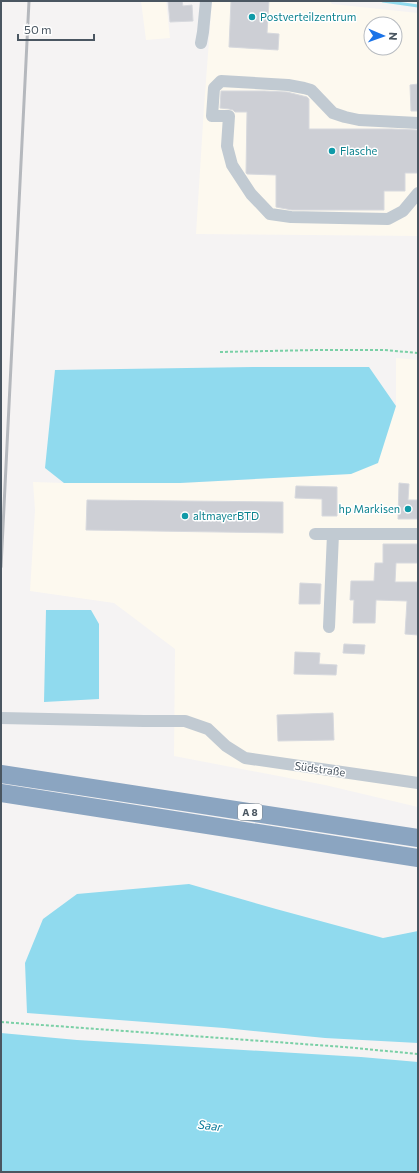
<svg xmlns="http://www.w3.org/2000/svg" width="419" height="1173" viewBox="0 0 419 1173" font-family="Commissioner,sans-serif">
  <rect width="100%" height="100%" fill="#f5f3f3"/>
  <path fill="#fdf9ef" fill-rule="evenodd" d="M141,1H166L170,38L146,40Z
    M212,1H330L332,4L418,13V236L196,234L204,107ZM371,24H395V48H371Z
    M396,358L418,360V807L325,785L174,756L175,649L114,603L30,591L35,510L33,482L64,483H180L351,474L396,406Z"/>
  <path fill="#90daee" d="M253,367H369L396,406L378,463L351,474L180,483H64L45,468L55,370Z
    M46,610H91L99,624V699L44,702Z
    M189,884L276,909L383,938L418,931V1043L325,1038L224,1028L27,1013L25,963L43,919L77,894Z
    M1,1033L77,1040L361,1057L418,1062V1172H1Z"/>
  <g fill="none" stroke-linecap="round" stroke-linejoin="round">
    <path stroke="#90daee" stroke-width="3" d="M383,1L418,6"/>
  </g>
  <path fill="#cdcfd5" stroke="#d7d9de" d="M168,1H182L183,6L192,5L193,21L170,22Z
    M231,1H269L267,33L279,34L278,50L229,47Z
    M418,84V111H411L410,85Z
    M221,91H264L287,92L307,97L309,99V129H391L418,130V173H405V191H384V210H292L276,207V175L247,174L246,173L247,112H235L233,110L229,109L220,108Z
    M399,483L409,484L408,500H418V519H398Z
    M296,486L337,487V516H322V499L295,498Z
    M87,500L283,502V533L86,530Z
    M383,544H418V563H396L395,582H418V635L405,634L407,601L376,600L375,623H353L354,600H350L351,581H374L375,563H383Z
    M300,583L321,584L320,604H299Z
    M344,644L365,645L364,654L343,653Z
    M295,652L320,653L319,664L337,665L336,675L294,674Z
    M333,713L334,740L278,741L277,715Z"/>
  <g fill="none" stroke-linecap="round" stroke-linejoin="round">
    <path stroke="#7ad0a6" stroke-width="2" stroke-dasharray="3 2" stroke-linecap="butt" d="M220,352L316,350H384L418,353
      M1,1022L344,1047L418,1054"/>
    <path stroke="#c1cad2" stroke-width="12" d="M201,43L203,32L206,1
      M418,123L359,120L345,117L333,113L311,90L304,88L288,85L221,81L214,88L212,116H229L227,146L232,165L251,194L270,214L291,217L388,219L403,211L418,193
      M315,534H418
      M329,627L333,534
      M1,718L144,721H185L208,729L226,746L245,758L418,783"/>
    <path stroke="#8ba5c1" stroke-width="18" d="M1,774L418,838
      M1,793L418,858"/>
    <path stroke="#b5b8bd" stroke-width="3" d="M1,567L29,1"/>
  </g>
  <g fill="#0f9aa8" stroke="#fff" stroke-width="1.5">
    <circle cx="252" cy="17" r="4"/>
    <circle cx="332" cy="151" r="4"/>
    <circle cx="408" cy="509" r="4"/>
    <circle cx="185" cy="516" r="4"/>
  </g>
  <g text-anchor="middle" stroke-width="3" stroke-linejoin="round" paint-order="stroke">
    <rect fill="#fff" stroke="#808990" stroke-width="1" x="238" y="804" width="24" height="16" rx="3"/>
    <g font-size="10" font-weight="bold" fill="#4a5661">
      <text x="250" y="816">A 8</text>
    </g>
    <g font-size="11" fill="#0d838f" stroke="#fff" text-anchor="start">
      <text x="260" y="21">Postverteilzentrum</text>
      <text x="340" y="155">Flasche</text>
      <text x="400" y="513" text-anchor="end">hp Markisen</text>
      <text x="193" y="520">altmayerBTD</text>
    </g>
    <g font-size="11" fill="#4a5661" stroke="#fff">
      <text transform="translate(320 769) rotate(8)" y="4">Südstraße</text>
    </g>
    <g font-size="12" font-style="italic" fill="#0c7c9b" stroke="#fff">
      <text transform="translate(210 1126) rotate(7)" y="4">Saar</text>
    </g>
  </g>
  <rect width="419" height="1173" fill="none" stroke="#4a5661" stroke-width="4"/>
  <g transform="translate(383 36) rotate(92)"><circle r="19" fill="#ffffff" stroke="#b7bbc0"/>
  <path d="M0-3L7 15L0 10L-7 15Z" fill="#1a73e8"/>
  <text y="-6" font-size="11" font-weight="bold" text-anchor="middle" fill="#4a5661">N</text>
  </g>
  <path d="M18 34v6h76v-6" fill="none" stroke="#4a5661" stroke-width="2"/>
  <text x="24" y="34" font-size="12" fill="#4a5661" stroke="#ffffff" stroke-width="3" paint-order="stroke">50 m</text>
</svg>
